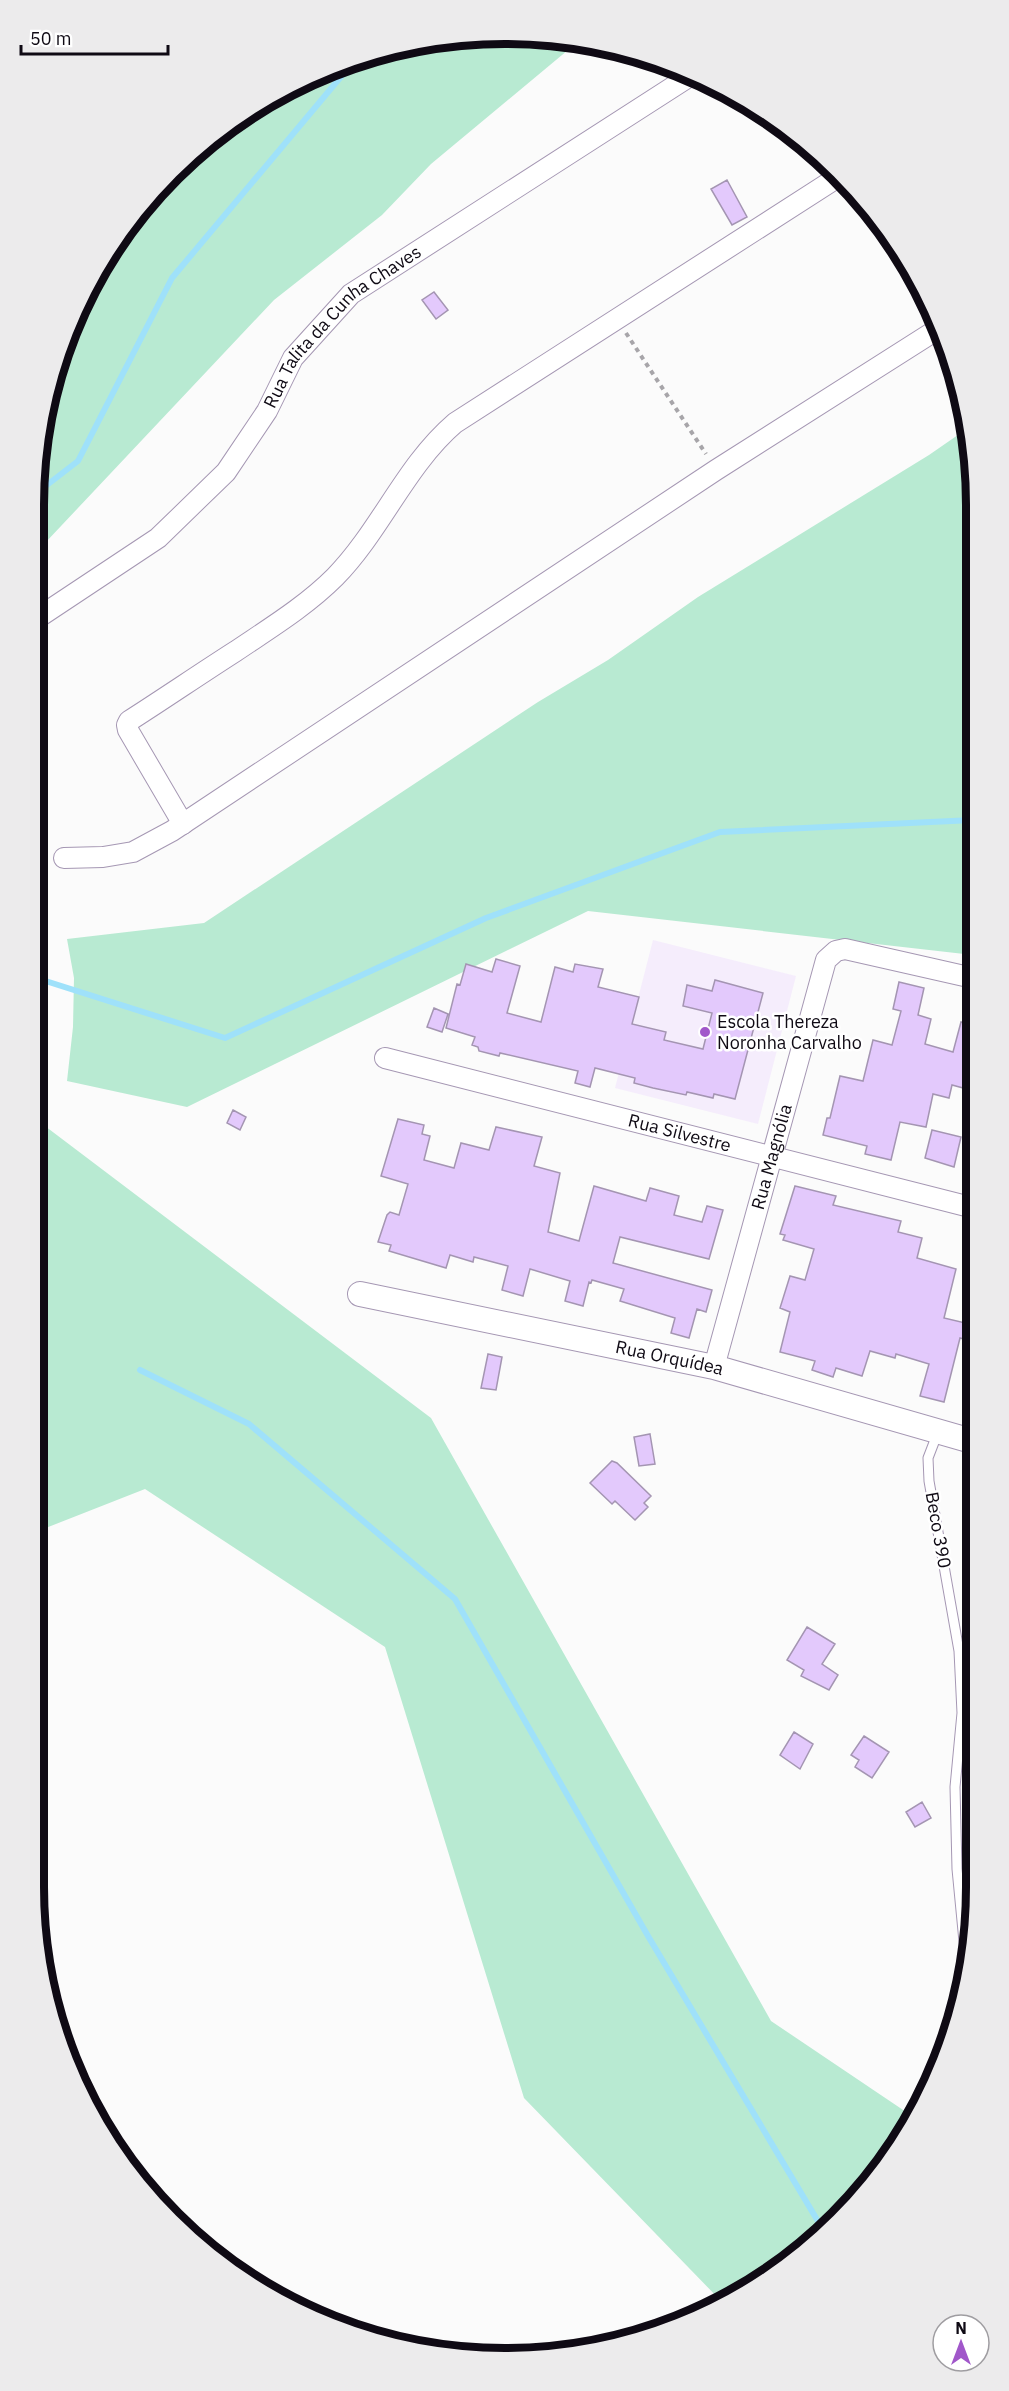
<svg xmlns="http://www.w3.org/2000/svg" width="1009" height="2391" viewBox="0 0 1009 2391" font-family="'IBM Plex Sans',sans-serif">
  <rect width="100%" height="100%" fill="#fbfbfb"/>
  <path fill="#f5edfc" d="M653,940L796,976L758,1124L615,1088Z"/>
  <path fill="#b8ead2" d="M474,34L566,37L580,40L431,164L382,215L274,300L45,543L33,527V504L58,353L96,268L150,193L218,130L296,81L383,49Z
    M968,428L972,443L973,955L588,911L187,1107L67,1081L73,1027L74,978L67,939L204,923L538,702L608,660L698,597L929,455Z
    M33,1117L431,1418L771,2021L915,2118L859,2197L740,2295L722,2302L524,2098L385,1647L145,1489L33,1533Z"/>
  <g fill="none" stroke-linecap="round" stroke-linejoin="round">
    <path stroke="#9fe1fa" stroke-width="6" d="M34,495L78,461L172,278L355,60
      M33,977L225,1038L486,918L720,832L973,820
      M140,1370L249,1424L455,1599L648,1936L822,2228"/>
  </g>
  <path fill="#e3c9fc" stroke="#a495b2" stroke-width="1.5" d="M727,180L747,217L732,225L711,189Z
    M434,292L448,310L436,319L422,300Z
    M496,959L520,966L507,1013L541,1022L555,967L573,972L575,964L603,969L598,987L639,997L632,1024L666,1032L664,1040L703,1049L712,1013L683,1006L687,985L712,991L715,980L763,993L735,1099L714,1094L713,1098L687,1092L686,1095L653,1088L634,1083L635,1078L595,1068L590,1087L575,1083L578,1071L500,1053L499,1056L479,1051L478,1047L472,1045L475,1037L446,1028L457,984L460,985L466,964L492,972Z
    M899,982L924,988L918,1015L931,1019L925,1044L953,1052L961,1022L974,1025V1091L952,1085L949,1098L933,1094L926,1127L900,1122L891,1160L865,1154L867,1146L823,1135L827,1118H830L840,1076L863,1081L873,1040L892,1045L901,1011L893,1009Z
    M434,1008L448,1014L442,1032L427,1027Z
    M233,1110L246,1117L240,1130L227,1123Z
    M398,1119L424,1125L422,1134L430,1136L424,1160L454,1168L461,1143L489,1150L496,1127L542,1137L534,1166L560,1173L548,1232L579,1241L594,1186L646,1201L650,1188L679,1196L674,1215L702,1222L707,1206L723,1210L709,1259L620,1237L613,1263L712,1290L706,1312L697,1309L689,1338L671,1333L675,1318L620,1301L624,1289L592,1280L591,1283L589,1282L583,1306L565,1301L570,1281L530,1269L523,1296L502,1290L508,1266L474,1257L473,1262L450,1255L446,1268L389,1251L391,1245L378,1242L387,1215L390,1212L399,1215L408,1184L381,1176Z
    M932,1130L961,1137L954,1167L925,1158Z
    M795,1186L836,1196L833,1205L901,1221L898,1232L922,1238L917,1258L956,1269L944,1318L974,1325V1342L960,1338L944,1402L920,1396L929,1364L896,1354L895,1358L870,1351L862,1376L836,1368L833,1377L812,1370L815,1361L780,1352L790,1312L780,1308L790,1276L805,1280L814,1249L783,1240L785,1235L780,1234Z
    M488,1354L502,1357L496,1390L481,1388Z
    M650,1434L655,1464L639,1466L634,1437Z
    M612,1461L617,1463L651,1496L644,1503L648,1507L635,1520L615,1501L612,1504L590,1483Z
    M807,1627L835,1644L822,1664L838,1675L829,1690L801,1676L804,1670L787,1660Z
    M794,1732L813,1744L800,1769L780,1755Z
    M864,1736L889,1752L872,1778L855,1767L859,1760L851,1755Z
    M922,1802L931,1818L915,1827L906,1812Z"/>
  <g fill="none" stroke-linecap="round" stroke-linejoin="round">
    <defs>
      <path id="service" d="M938,1432L928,1458L929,1481L959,1651L962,1713L955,1787L957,1869L965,1952"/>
      <g id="minor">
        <path id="s1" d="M33,621L158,538L226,472L267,411L293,358L351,294L690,76"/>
        <path d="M183,824L128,730L127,725L129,721C165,698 200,674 236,651C270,628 306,606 335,577C381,530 405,466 455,423L838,177"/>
        <path d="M64,858L103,857L133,852L172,831L716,470L941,327"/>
        <path id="s2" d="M385,1058L974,1208"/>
        <path id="s3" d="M714,1367L826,960L836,951L845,949L973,978"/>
      </g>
      <g id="tertiary">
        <path id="s4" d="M360,1294L714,1367L975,1442"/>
      </g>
    </defs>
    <use href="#service" stroke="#a597b3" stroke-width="11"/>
    <use href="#minor" stroke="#a597b3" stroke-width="22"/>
    <use href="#tertiary" stroke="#a597b3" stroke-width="26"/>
    <path stroke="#a7a5a9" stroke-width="4" stroke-dasharray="4.5 4.5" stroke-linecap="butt" d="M626,333L706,454"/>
    <use href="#service" stroke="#fff" stroke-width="9"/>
    <use href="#minor" stroke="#fff" stroke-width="20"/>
    <use href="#tertiary" stroke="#fff" stroke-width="24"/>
  </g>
  <circle fill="#a157ca" stroke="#fff" stroke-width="2" cx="705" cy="1032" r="6"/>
  <g text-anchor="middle" stroke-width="5" stroke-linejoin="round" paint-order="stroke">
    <g font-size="18" fill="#0f0a14" stroke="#fff">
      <text dy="6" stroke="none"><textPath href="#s1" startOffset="434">Rua Talita da Cunha Chaves</textPath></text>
      <text dy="6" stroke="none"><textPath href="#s2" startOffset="304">Rua Silvestre</textPath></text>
      <text dy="6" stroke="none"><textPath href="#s3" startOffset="218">Rua Magnólia</textPath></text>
      <text dy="6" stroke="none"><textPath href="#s4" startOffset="316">Rua Orquídea</textPath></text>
      <text transform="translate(938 1530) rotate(80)" y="6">Beco 390</text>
    </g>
    <g font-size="18" fill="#0f0a14" stroke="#fff" text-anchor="start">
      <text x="717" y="1028">Escola Thereza<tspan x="717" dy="21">Noronha Carvalho</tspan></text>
    </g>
  </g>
  <path d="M0 0H1009V2391H0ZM505 44H505A461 461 0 0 1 966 505V1887A461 461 0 0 1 505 2348H505A461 461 0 0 1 44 1887V505A461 461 0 0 1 505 44Z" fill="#ecebec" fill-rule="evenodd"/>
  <path fill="none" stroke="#0f0a14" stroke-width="8" d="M505 44H505A461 461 0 0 1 966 505V1887A461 461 0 0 1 505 2348H505A461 461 0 0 1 44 1887V505A461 461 0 0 1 505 44Z"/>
  <g transform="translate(961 2343)"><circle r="28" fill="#ffffff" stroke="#9f9da1" stroke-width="1.5"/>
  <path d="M0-4.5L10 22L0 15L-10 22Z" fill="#a157ca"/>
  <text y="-9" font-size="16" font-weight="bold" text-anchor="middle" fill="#0f0a14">N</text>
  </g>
  <path d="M21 45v9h147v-9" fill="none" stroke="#0f0a14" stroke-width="3"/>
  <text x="30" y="45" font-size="18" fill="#0f0a14" stroke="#ffffff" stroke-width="4.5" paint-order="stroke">50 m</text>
</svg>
